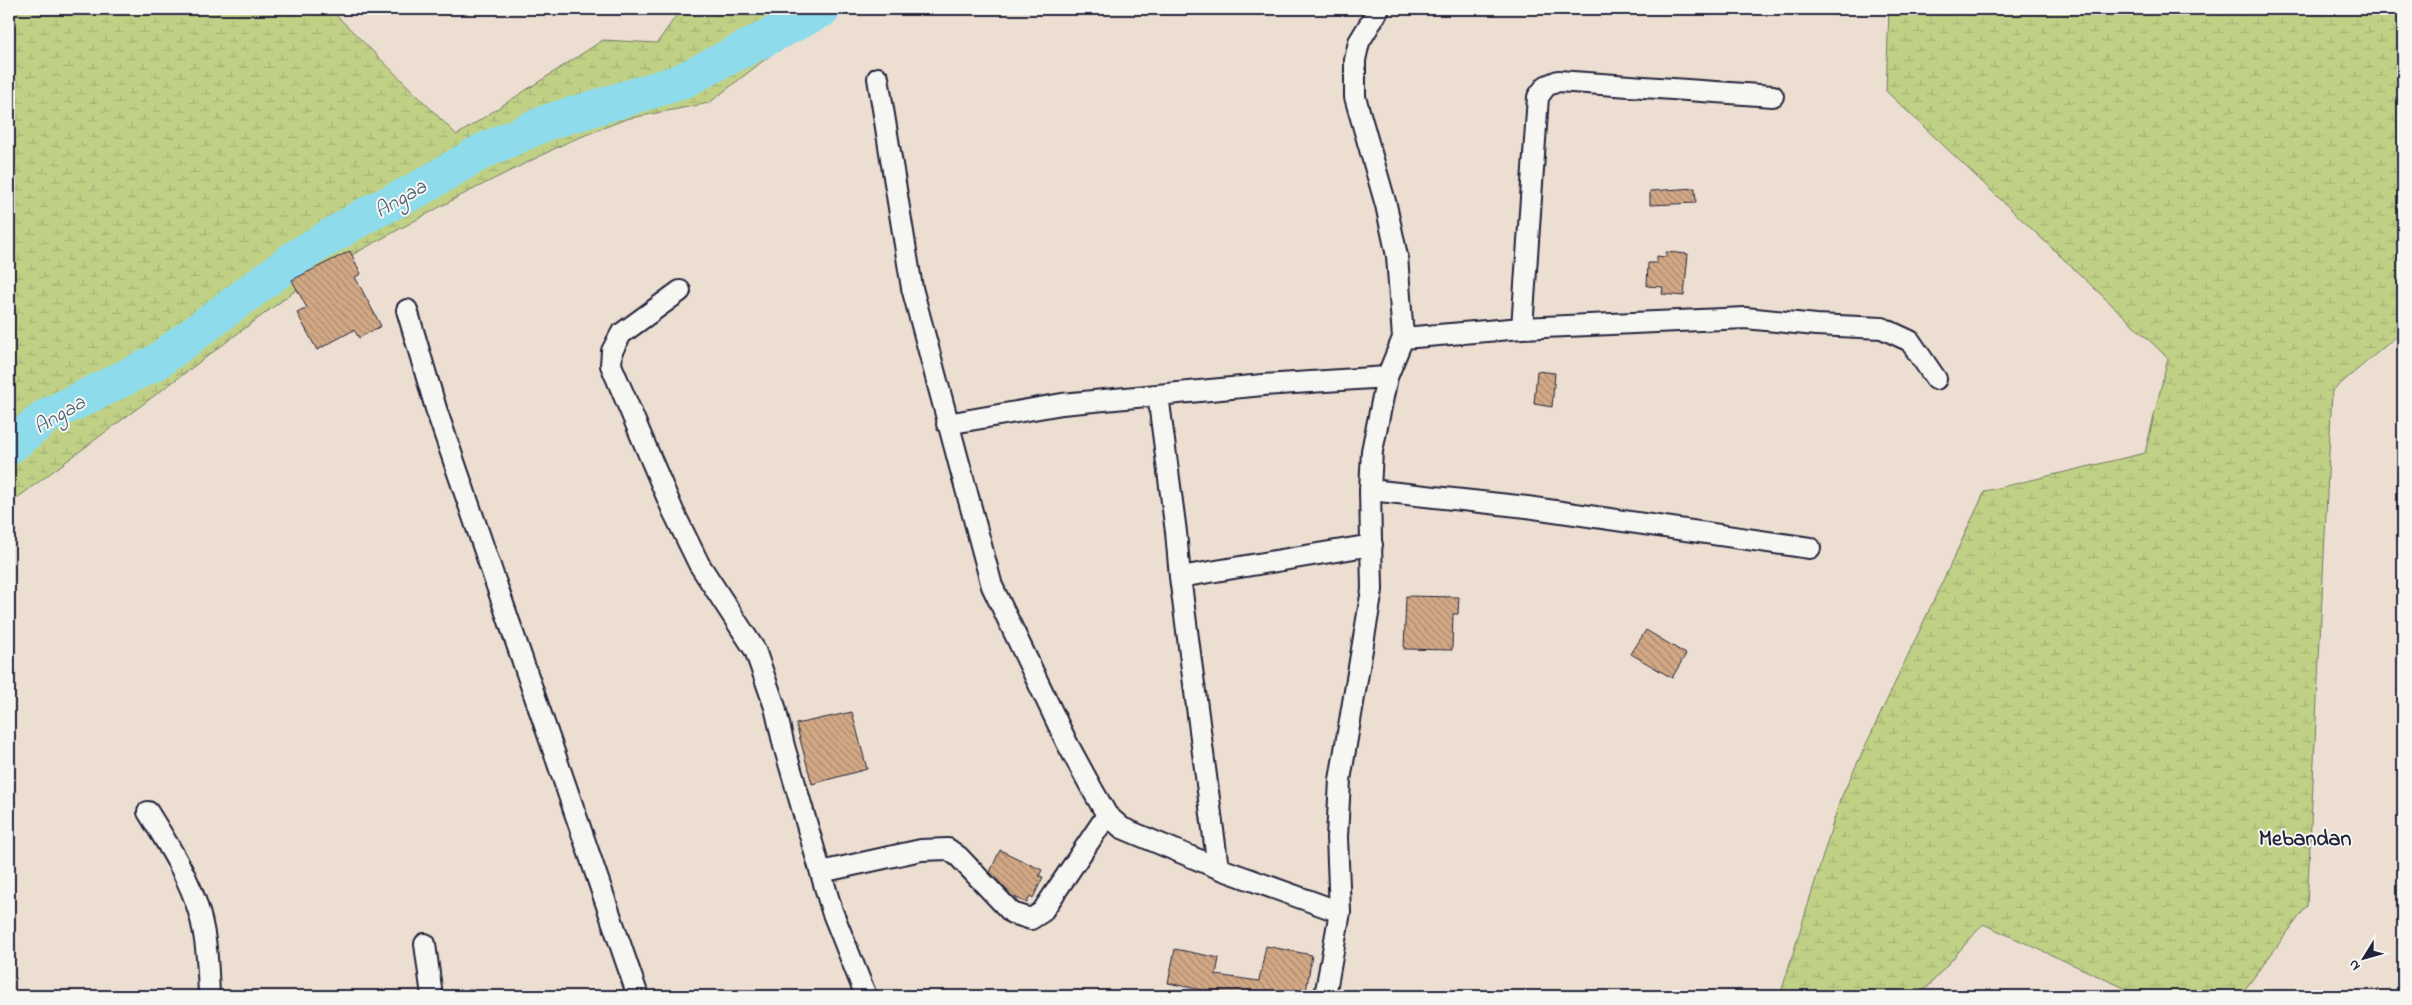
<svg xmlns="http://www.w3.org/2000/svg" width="2412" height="1005" viewBox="0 0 2412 1005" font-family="'Indie Flower',sans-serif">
  <defs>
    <pattern id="wetland-marsh" width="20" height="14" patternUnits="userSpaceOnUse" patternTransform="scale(1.25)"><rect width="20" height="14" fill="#c0d186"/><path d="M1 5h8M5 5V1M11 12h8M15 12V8" fill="none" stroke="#a5b375"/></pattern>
    <pattern id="building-back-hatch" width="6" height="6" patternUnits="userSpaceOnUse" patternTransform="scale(1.25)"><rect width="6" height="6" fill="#d3a985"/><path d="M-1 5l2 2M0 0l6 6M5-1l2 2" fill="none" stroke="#ab896e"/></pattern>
  </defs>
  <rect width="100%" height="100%" fill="#ecdfd1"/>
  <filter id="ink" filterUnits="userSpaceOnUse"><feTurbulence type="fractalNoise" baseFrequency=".02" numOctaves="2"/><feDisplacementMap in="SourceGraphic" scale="10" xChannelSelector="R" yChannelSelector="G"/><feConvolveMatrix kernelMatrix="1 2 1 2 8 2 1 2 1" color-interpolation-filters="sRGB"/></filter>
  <g filter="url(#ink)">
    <path fill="url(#wetland-marsh)" stroke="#717a60" d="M9,9H330L457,135L603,40L657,43L681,9H830L709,103L626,119L568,142L458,197L319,273L9,504Z
      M1889,9H2403V331L2332,391L2307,906L2240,996H2142L1983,924L1920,996H1780L1840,800L1985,491L2145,453L2168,358L1886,91Z"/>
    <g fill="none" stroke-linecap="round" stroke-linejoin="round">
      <path stroke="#8ddbeb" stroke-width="36" d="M9,447L47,416L155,363L295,258L366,215L417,190L481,152L548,122L680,82L823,9"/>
    </g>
    <path fill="url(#building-back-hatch)" stroke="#22223b" d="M1695,188L1696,203L1650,205V191Z
      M350,251L361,274L355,277L381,326L359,338L354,330L317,350L297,313L307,308L292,280Z
      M1666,252L1688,254L1684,296L1662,294L1663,287L1647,286L1648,263H1657V256L1666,257Z
      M1537,371L1555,373L1552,407L1534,404Z
      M1406,596L1459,597L1458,614H1453L1452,650L1404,649Z
      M1646,630L1686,654L1672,678L1631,654Z
      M852,712L867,769L812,784L796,724Z
      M1000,850L1042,870L1039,876L1043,877L1033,898L1030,896L1027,903L1012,896L990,872Z
      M1266,946L1312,955L1306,992L1294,990V996H1211L1212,992L1168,983L1175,949L1219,958L1216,975L1259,981Z"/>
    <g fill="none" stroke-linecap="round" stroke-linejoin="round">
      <defs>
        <path id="minor" d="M878,78L912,288L992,586L1067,743L1092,789L1107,815L1122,828L1218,868L1340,912
          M680,291L621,334L612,351L611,365L673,511L699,564L755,650L775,707L784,746L832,911L866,996
          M407,310L437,412L638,996
          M1522,328L1538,97L1546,86L1558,81L1773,96
          M1403,338L1522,328L1745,318L1816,325L1882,328L1910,341L1936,379
          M1158,395L1176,532L1180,577L1218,868
          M947,424L1062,404L1263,385L1387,377
          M1370,490L1527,507L1810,548
          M1180,577L1372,545
          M148,812C167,843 189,877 199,912C207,939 208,968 209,996
          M821,872L921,850L948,849L959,857L1012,913L1031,919L1042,912L1107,815
          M425,944L432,996
          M1325,996L1340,912L1337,837L1340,780L1372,590L1370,490L1372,451L1387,377L1403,338L1397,256L1386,205L1355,97V60L1359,42L1379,9"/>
      </defs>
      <use href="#minor" stroke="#22223b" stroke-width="24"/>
      <use href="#minor" stroke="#f6f6f2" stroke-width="20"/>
    </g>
  </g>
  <g text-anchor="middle" stroke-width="4" stroke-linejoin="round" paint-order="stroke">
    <g font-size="21" font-style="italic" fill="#425a70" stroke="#f6f6f2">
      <text transform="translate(400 198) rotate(-30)" y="7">Angaa</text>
      <text transform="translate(59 414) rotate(-31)" y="7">Angaa</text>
    </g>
    <g font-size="22" font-weight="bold" fill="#22223b" stroke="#f6f6f2">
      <text x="2305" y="845">Mebandan</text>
    </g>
  </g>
  <rect width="2412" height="1005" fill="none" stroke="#f6f6f2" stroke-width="30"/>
  <rect x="15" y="15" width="2382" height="975" fill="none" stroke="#22223b" stroke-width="2" filter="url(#ink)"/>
  <g transform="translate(2364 958) rotate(233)" stroke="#f6f6f2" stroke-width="4" paint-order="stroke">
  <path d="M0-4L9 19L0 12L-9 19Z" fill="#22223b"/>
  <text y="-8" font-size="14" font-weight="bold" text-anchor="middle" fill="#22223b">N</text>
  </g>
</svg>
